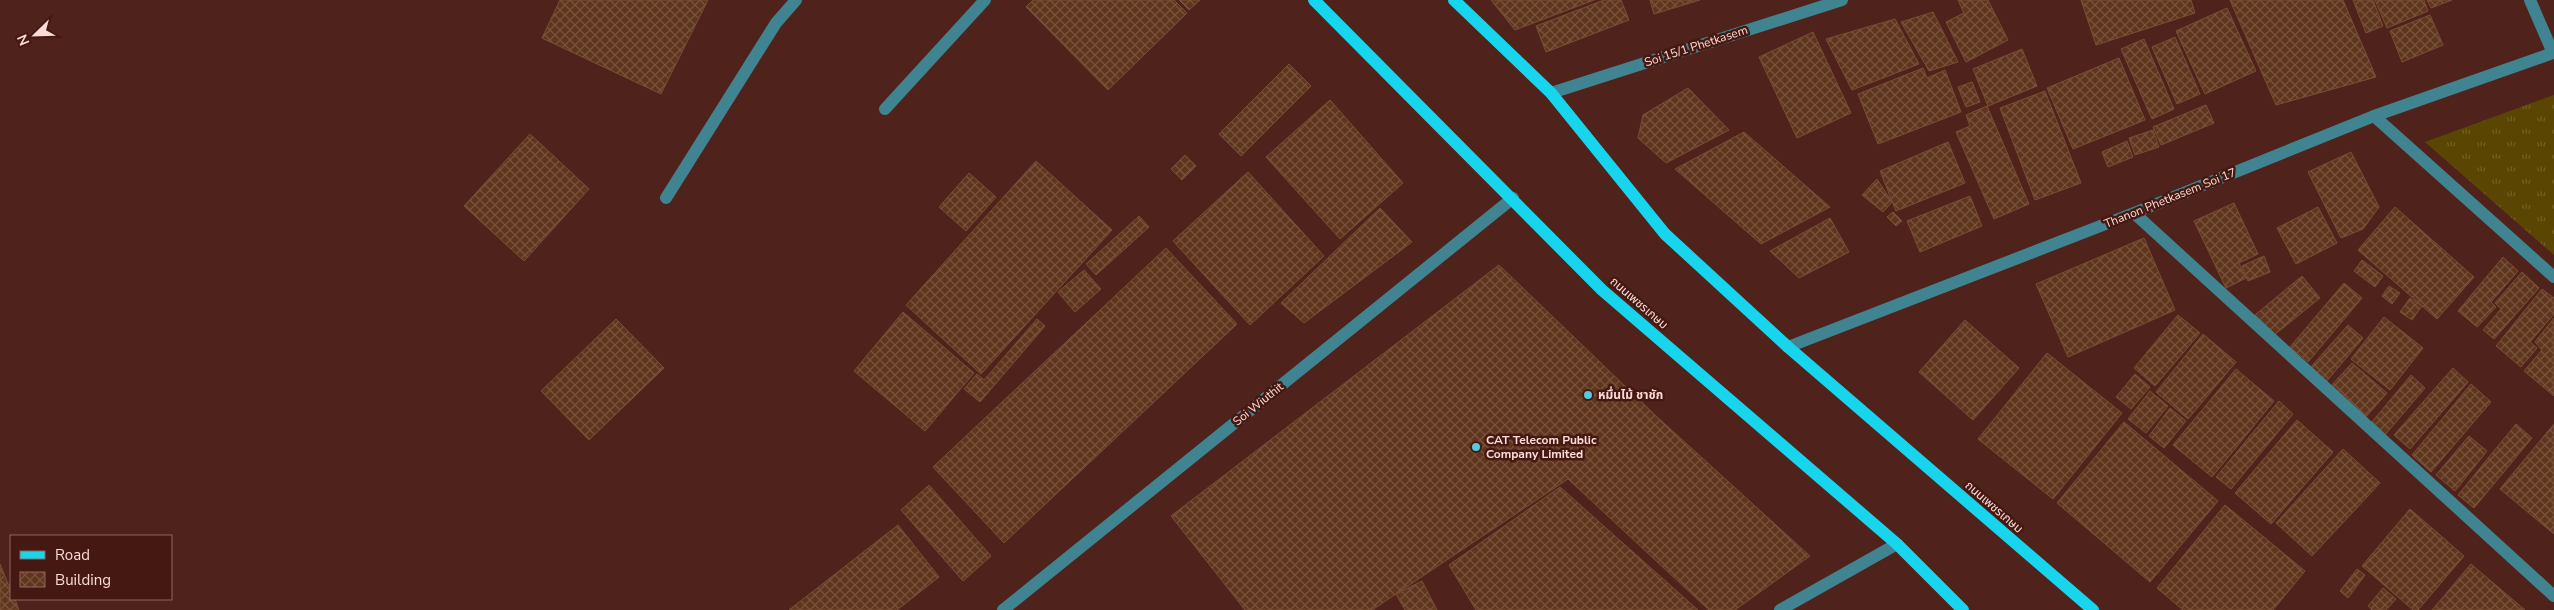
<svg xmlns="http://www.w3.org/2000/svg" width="2554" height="610" viewBox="0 0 2554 610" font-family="'Nunito Sans','Noto Sans Thai',sans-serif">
  <defs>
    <pattern id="grass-tufts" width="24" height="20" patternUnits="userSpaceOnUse" patternTransform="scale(1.25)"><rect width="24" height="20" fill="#5a4602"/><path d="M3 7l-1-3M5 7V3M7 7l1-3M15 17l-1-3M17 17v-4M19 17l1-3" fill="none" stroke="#736026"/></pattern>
    <pattern id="building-cross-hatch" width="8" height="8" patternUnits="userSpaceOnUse" patternTransform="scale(1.25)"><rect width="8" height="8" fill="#5f361d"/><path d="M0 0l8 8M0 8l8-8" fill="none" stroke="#77523d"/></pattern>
  </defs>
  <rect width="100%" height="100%" fill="#50221c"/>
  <path fill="url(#grass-tufts)" d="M2554,95V255L2425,142Z"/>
  <path fill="url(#building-cross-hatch)" stroke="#7a4e35" d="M560,0H708L661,94L542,38Z
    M1033,0H1174L1187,13L1108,90L1026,7Z
    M1179,0H1200L1189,10Z
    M1491,0H1594L1515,30Z
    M1604,0H1621L1629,20L1546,52L1536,26Z
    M1650,0H1700L1654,14Z
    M1958,0H1988L2008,40L1966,62L1946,22L1964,13Z
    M2081,0H2191L2195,13L2096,45Z
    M2230,0H2343L2376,77L2276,105Z
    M2353,0H2373L2383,26L2366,33Z
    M2375,0H2424L2428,11L2387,28Z
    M2427,0H2452L2431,8Z
    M2227,8L2256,71L2205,94L2176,31Z
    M1933,12L1958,62L1929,71L1901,22Z
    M2430,15L2443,45L2402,62L2390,31Z
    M1895,19L1919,64L1852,90L1826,39Z
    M1813,32L1851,113L1797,138L1759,57Z
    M2175,37L2200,94L2177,104L2152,47Z
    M2144,39L2174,109L2152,119L2121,49Z
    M2022,49L2037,86L1988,106L1973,69Z
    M2119,58L2145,120L2073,149L2047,88Z
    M1289,64L1311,86L1241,156L1219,134Z
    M1923,68L1927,78L1945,70L1961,112L1878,144L1858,94Z
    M1972,82L1980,102L1966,107L1958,87Z
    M1688,88L1729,130L1666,163L1638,138L1643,115Z
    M2045,91L2081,183L2035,200L2000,108Z
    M1330,100L1403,183L1340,239L1266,157Z
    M2206,105L2214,123L2161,145L2153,127Z
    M1987,106L2029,204L1994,219L1956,132L1970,126L1966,115Z
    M2153,130L2159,147L2135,155L2129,138Z
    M1744,132L1830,207L1761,244L1675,169Z
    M530,134L589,189L524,261L464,206Z
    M2127,141L2133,157L2108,167L2102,152Z
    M1948,142L1965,183L1896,211L1880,171Z
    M2351,152L2379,207L2363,229L2341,238L2308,172Z
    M1185,155L1196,166L1182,180L1171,169Z
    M1036,161L1112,230L981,374L906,305Z
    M1248,172L1324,256L1250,325L1173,241Z
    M969,173L996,197L966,231L939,207Z
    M1877,179L1892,202L1883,212L1862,195Z
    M1970,196L1982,226L1920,252L1907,221Z
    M2234,203L2258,254L2239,263L2246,278L2226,288L2194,221Z
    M2318,207L2337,243L2296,264L2277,228Z
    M2395,207L2474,277L2437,319L2358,250Z
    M1380,208L1412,242L1304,323L1281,303Z
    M1893,212L1902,221L1896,226L1887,217Z
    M1139,216L1149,227L1096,275L1086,264Z
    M1830,218L1849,252L1799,278L1770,251Z
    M2144,238L2175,310L2068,357L2036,284Z
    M1166,248L1237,324L1004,543L933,467Z
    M2264,256L2270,272L2248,281L2242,266Z
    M2503,257L2518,271L2491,302L2496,307L2477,327L2458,311Z
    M2362,260L2383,276L2375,287L2354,271Z
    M1499,265L1655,415L1810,556L1735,610H1709L1568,479L1372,610H1245L1171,516Z
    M1084,270L1101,289L1075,312L1058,292Z
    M2522,272L2539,288L2494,339L2483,330L2501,309L2495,303Z
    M2302,276L2320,298L2273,336L2255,315Z
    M2344,283L2362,298L2308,362L2290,347Z
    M2389,286L2400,293L2392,304L2382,296Z
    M2542,289L2554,298V314L2530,342L2537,348L2521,367L2496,346Z
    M2410,298L2422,306L2412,320L2400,312Z
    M903,312L974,373L925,431L854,371Z
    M2178,315L2200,333L2155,386L2134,368Z
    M2384,317L2423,348L2390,390L2351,359Z
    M2554,318V396L2524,371L2542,350L2535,342Z
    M616,319L664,368L589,440L541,391Z
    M1037,319L1045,326L980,402L964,389L977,374L984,380Z
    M1965,320L2019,368L1973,420L1919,372Z
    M2348,325L2363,338L2326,382L2310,368Z
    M2203,334L2236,362L2188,419L2156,392Z
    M2047,353L2122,413L2053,499L1978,439Z
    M2352,363L2387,393L2365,418L2330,387Z
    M2453,368L2468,382L2410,449L2394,435Z
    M2236,369L2274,401L2212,477L2173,445Z
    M2135,374L2150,387L2131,409L2116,397Z
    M2411,375L2425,388L2385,435L2371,423Z
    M2471,384L2491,402L2431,472L2412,455Z
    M2150,391L2168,406L2146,433L2128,419Z
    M2279,401L2293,414L2231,489L2216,477Z
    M2170,408L2186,421L2164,448L2149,436Z
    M2297,420L2333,452L2271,524L2235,493Z
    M2124,422L2218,501L2150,582L2057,503Z
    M2516,424L2532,438L2474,508L2458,495Z
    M2554,424V534L2500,489Z
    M2469,436L2487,451L2455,491L2436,475Z
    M2343,449L2380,483L2312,556L2276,523Z
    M929,485L991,556L963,581L901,510Z
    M1560,487L1698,610H1476L1449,565Z
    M2225,505L2305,571L2273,610H2183L2157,588Z
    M2410,509L2464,556L2418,610H2413L2362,566Z
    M898,525L939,577L897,610H789Z
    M0,564L11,591V599H15L19,610H0Z
    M2471,564L2525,610H2432Z
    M2357,569L2365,575L2348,598L2340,591Z
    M1422,581L1437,610H1405L1396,594Z
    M2383,588L2396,599L2386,610H2372L2368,606Z"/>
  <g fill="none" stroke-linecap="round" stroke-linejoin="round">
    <path stroke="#3f8490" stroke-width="12" d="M1551,93L1842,0
      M885,109L985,0
      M2374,116L2554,277
      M666,198L776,23L796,0
      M2134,213L2554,596
      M1788,347L2134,213L2374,116L2553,53L2530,0
      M1003,610L1513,198
      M1780,610L1897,544"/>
    <path stroke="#18d5ee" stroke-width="12" d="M1314,0L1602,290L1897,544L1963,610
      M1454,0L1551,93L1665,234L1788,347L2093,610"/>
  </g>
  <g fill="#54cadd" stroke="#451812" stroke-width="2">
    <circle cx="1588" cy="395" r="5"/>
    <circle cx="1476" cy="447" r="5"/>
  </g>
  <g text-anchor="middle" stroke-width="5" stroke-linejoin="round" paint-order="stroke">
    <g font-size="12" fill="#fadbd6" stroke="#451812">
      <text transform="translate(1696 46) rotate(-18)" y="4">Soi 15/1 Phetkasem</text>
      <text transform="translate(2170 198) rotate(-22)" y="4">Thanon Phetkasem Soi 17</text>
      <text transform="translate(1639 303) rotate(41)" y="4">ถนนเพชรเกษม</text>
      <text transform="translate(1258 404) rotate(-39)" y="4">Soi Wiuthit</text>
      <text transform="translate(1994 507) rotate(41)" y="4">ถนนเพชรเกษม</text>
    </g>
    <g font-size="12" font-weight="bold" fill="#fadbd6" stroke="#451812" text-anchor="start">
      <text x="1598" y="399">หมื่นไม้ ชาชัก</text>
      <text x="1486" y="444">CAT Telecom Public<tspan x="1486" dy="14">Company Limited</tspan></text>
    </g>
  </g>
  <rect x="10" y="535" width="162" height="65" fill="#451812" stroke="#8d6660"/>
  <rect x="20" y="551" width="25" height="8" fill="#18d5ee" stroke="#8d6660"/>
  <text x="55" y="560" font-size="15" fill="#fadbd6">Road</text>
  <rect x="20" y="572" width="25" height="15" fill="url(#building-cross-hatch)" stroke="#8d6660"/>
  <text x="55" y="585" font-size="15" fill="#fadbd6">Building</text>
  <g transform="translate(35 35) rotate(247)" stroke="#451812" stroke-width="4" paint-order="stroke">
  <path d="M0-4L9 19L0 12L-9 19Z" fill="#fadbd6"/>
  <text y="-8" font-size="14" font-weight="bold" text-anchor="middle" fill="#fadbd6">N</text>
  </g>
</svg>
